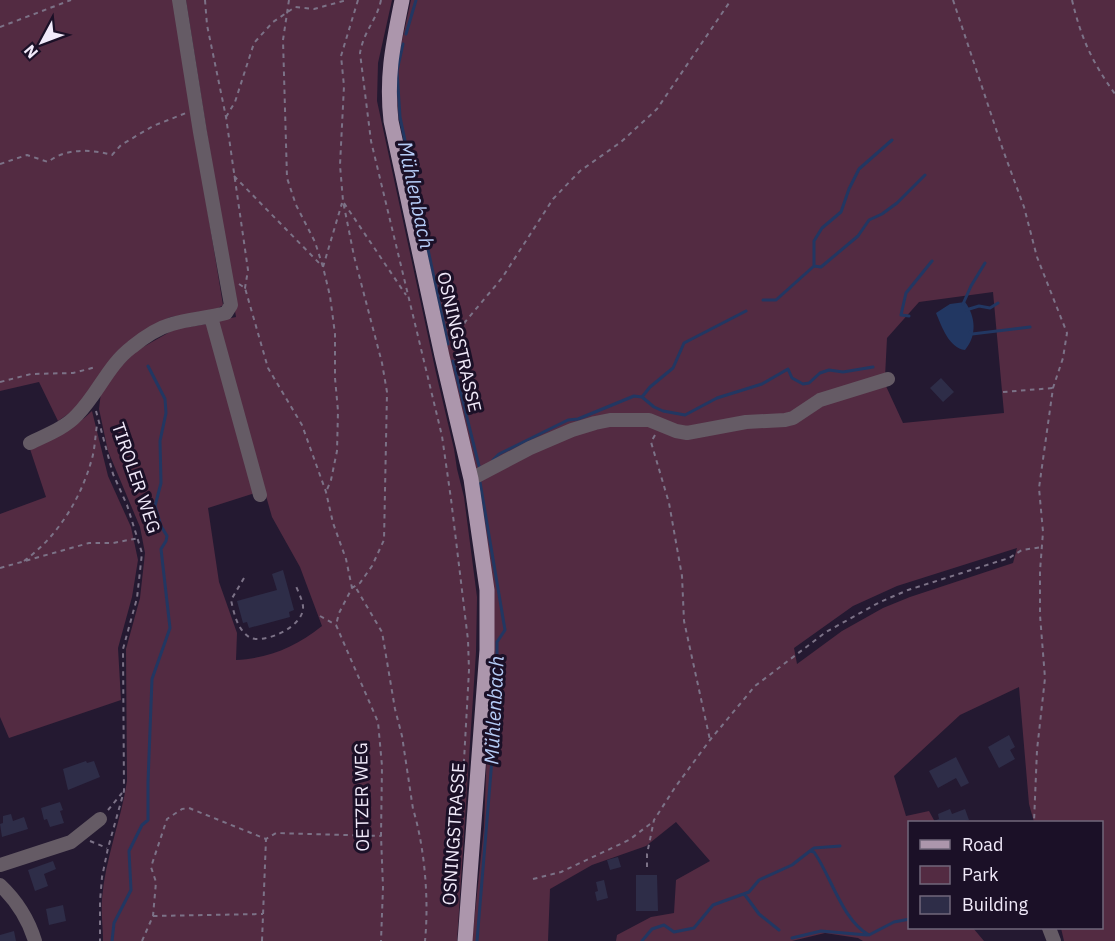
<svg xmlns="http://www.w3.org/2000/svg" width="1115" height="941" viewBox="0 0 1115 941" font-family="'IBM Plex Sans',sans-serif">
  <rect width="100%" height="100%" fill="#241931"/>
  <path fill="#532b42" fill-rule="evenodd" d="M0,0H173L223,305L211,313L170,317L131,340L92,392L71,412L58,421L39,382L0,391Z
    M186,0H392L378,63L377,101L436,373L454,449L457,469L464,497L477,597L476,652L457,941H103C103,927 101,913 102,899C105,859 121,821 127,781L126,649L140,598L145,553L140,527L108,451L99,409L101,392L112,376L136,351L175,329L207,324L255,493L208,508L219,582L237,633L236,660C271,658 295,647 322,626L300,567L272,517L216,321L236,317Z
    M411,0H1115V941H1064L1061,928H1102V822H1034L1029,804L1019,687L960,715L894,776L906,816L929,811L935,822H910V928H973L984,941H863L858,938L825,933L792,941H616L617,935L651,917L674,913L676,880L710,861L676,822L646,846L592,865L550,889L548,941H472L484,827L493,588L449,355L398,113L395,72ZM993,292L1004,413L903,423L885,384L811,408L743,425L798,410L885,377L887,338L919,302ZM1017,548L1013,563L910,597L883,608L842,631L797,664L794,648L853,606L897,586Z
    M92,411L108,476L131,527L138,560L132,597L118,648L121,700L9,738L0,717V514L46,497L30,449C54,439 73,429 92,411Z"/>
  <path fill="#223762" d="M965,302C976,317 977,336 965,350C949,348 942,327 936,313L950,304Z"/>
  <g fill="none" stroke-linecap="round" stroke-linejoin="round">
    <path stroke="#223762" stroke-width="3" d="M406,34L416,0
      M403,44L397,71L400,117L448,344
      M814,266V241L822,228L841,212L849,189L859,169L892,140
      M763,300H776L814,266L821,267L858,236L869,220L882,214L897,203L925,175
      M963,304L971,286L985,263
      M966,310L979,306L990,308L998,303
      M909,316L901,315L906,293L932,261
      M970,332L972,334L1030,327
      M453,361L480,470
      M642,397L650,387L673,368L684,343L746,311
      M493,460L499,454L568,420L578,419L634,396L642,397L654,407L663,411L685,415L717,398L762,384L788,369L792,378L803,384L809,383L820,373L829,370L843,372L873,367
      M810,851L814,848L840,846
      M745,895L759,914L779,930
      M792,938L821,931L867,935
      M112,941L114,923L131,890L129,851L142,825L148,820V782L152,679L170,628L161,549L166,541L167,536L161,526L155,506L161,483L160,441L166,413L165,399L148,366
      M477,941L495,723L492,710L497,679V642L505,630L480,482
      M642,941L652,929L664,925L674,932L694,928L713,905L749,892L759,880L792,865L810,851L814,852C831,876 842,920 869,935L894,922L910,919"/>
  </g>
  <path fill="#2e2d48" d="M941,378L954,392L943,402L930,388Z
    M283,570L294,610L289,612L290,617L249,628L247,622L243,623L237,601L277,590L272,574Z
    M1009,735L1015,747L1010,750L1015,759L999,768L988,747Z
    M956,757L969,783L961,787L956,778L938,788L929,771Z
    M86,761L87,763L94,761L100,777L68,790L63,769Z
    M60,802L63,810L60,811L64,823L50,827L47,819L44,820L41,808Z
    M950,809L952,814L965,809L969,820L962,822H931L939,819L938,814Z
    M11,814L13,821L24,817L28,829L2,837L0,824L3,823V816Z
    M618,857L621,867L610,870L607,860Z
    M53,861L56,869L44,874L48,886L35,891L28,870Z
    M636,875H657L658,911H636Z
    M604,880L608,898L597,901L595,892L598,891L596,882Z
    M63,905L66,921L49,925L46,909Z
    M14,931L16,941H0V935Z"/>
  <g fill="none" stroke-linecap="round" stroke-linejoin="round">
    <path stroke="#7c7287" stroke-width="2" stroke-dasharray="4.5 4.5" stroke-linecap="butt" d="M205,0L207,25L226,117L248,270L245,288L242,292
      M289,0L283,40L287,178L296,205L315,242L323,267L330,296L335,334V378L338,411L337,451L331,480L326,492
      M358,0L341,56L344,86L340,165L343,201L354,256L382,363L387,392L384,540L372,566L360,583L352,588H356L382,632L395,709L402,736L413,809C425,848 429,901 425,941
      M381,0C377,20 364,30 360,53L371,141L442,436L451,499L468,640L469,670L461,815
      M953,0L1003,150L1024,207L1037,257L1067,333L1063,358L1053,388L1039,488L1043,532L1040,571V615L1045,678L1037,750L1034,822
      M1072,0C1081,38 1092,62 1115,94
      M0,27L71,0
      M226,117L235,102L254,43L273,22L295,7L314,9L347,0
      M0,164L27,155L48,162C66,148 90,149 112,155L121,145L153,126L186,113
      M234,176L321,265
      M344,203L406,295
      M323,267L342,203
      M239,284L245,288L268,368L302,425L326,492L333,523L346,559L352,588L339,613L336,625
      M453,348L465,322L502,278L553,199L580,171L621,142L657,109L731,0
      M0,382L31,374L73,373L96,367
      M1003,392L1053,388
      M96,411L113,474L127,505L142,553L137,598L123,649L124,791L108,848L102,877L100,901V941
      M655,435L651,442L669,503L682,576L684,621L710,740
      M24,561C57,537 80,500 91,462C95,450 95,437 97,425
      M0,568L89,543H113L139,538
      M244,578L231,600C234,613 237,629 249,637C263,645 305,627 303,606C302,599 298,591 295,584
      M320,616L336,625
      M336,625L378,722L382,766L381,836L383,887L381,941
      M108,810L122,793
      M90,841L107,848
      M647,867V854L654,820L676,786L710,740L755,686L826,632L880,602L908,590L1009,558L1022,550L1043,547
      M533,879L561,872L629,840L654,821
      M153,916L263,914
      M142,941L153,916L156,882L151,867L167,819L182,809L189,808L266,839L276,833L381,836
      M262,941L266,839"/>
    <path stroke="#655b65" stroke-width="14" d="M211,317L260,495
      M30,443C46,435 65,428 77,415C98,394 108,365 132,347C143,338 158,328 172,324C189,319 208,318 226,313L231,305L200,132L179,0
      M471,479L530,448L572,430L595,423L610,420H649L676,431L687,433L746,422L785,420L793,418L820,400L888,379
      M0,865L71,842L100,819
      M0,885C17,901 28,918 35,941
      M1049,928L1054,941"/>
    <path stroke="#ac96ac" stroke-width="15" d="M402,0C393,45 386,75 391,121L442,356L471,479L487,590V650L465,941"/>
  </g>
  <g text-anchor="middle" stroke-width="6" stroke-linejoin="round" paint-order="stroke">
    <g font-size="18" fill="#f1eafa" stroke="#1b1027">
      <text transform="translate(459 342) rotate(77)" y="6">OSNINGSTRASSE</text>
      <text transform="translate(136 478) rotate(71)" y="6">TIROLER WEG</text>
      <text transform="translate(362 797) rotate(-91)" y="6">OETZER WEG</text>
      <text transform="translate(454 834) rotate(-86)" y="6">OSNINGSTRASSE</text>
    </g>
    <g font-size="20" font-style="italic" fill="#b5ccf7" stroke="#1b1027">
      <text transform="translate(416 195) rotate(78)" y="7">Mühlenbach</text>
      <text transform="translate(494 710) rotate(-87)" y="7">Mühlenbach</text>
    </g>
  </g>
  <rect x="908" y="821" width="195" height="108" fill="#1b1027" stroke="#71677b" stroke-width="1.5"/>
  <rect x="920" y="840" width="30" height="9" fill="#ac96ac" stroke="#71677b" stroke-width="1.5"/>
  <text x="962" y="851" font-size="18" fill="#f1eafa">Road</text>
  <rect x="920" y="866" width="30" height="18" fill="#532b42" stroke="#71677b" stroke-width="1.5"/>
  <text x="962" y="881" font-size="18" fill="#f1eafa">Park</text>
  <rect x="920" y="896" width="30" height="18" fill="#2e2d48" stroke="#71677b" stroke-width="1.5"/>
  <text x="962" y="911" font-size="18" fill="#f1eafa">Building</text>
  <g transform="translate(42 42) rotate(229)" stroke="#1b1027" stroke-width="4.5" paint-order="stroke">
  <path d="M0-4.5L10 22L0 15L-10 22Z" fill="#f1eafa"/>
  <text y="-9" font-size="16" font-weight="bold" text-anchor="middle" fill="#f1eafa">N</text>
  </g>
</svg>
